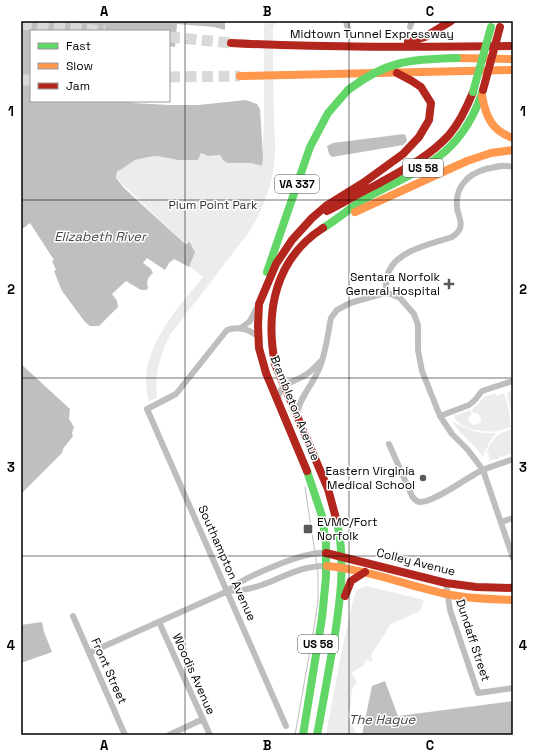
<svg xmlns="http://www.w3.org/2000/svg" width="534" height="756" viewBox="0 0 534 756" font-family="'Space Grotesk',sans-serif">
  <rect width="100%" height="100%" fill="#fff"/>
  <path fill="#ececec" d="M266,21H276L273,27C273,56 273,86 274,115C274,124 275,134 275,143C276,176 266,205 249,232L170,335C160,355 154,375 157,398L149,401C135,353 175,312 203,277L188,265L190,241L184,243L116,178L119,170L135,160L157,156L176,160L201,153L208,156L220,155C227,169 240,160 252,163C255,164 259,165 262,166L264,119V27Z
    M513,390V421L507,395L508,394V392Z
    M495,393L496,396L504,393L509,411L511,427C507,428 503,430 499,431C485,433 459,430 454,416L470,410L472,414L469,417L468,421L473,425L478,424C482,421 482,417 478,414L473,413L472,409L479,403L484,397Z
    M454,422C468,431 481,434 497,433L490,441L485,452L484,453L483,457C474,444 462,436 453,423Z
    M512,429L513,453L502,457V456L499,457V459L495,460L494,459L491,460V461L489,462V454L487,453C490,440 499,432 512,429Z
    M367,586L424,600L420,611L391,624L371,655L373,662L366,660L363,666L352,672L357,683C347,690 355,706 347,714L357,735H326L340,659L354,596L357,590Z"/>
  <path fill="#bfbfbf" d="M21,21H225V30L214,27L177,24L175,47L169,46V31H31V101H127L133,103L169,105H198L246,100L257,104L260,109L263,157L262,166L251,163H227L223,160L220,155L208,156L201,153L198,160H178L157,156L149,157L135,160L117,172L116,178L124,188L184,243L187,244L189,241L195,252L189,267L174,259L169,263L165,270L147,258L143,263L151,269L153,273C148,277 146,281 148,287L147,290H141L126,281L112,294L117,301L118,307L99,326H90L85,322L62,291L54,271L56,270L52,261L54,260L30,223L21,230Z
    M404,134L406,136L407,141L403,145L332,157L329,154L327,146L333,143Z
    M21,364L70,409L69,419L74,427L72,433L73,436L63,449L62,453L21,494Z
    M42,622L44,632L52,652L21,663V625Z
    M385,681L398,716L513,701V735H362L372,686Z"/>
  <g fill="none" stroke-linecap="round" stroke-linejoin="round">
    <path stroke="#d9d9d9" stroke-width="11" stroke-dasharray="11 5.5" stroke-linecap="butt" d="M21,24L105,31
      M169,37L231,43
      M169,77L240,76
      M21,80H31"/>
    <path stroke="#bebebe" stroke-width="6" d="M346,21L348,29
      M410,27L412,21
      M385,293C386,285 386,278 389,271C398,250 432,244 452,237C455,235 459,232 460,228C463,221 457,214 457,207C455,188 467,174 486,169C494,167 504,164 513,167
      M241,328L250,321L257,308
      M258,337C250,329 238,326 227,330L176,394L147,409L286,726
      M278,401C279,383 290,384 302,377C310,373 316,366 322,360
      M297,414C299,397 316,381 321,364C326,350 328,333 331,318L337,310L350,303L385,293L391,294L400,298L414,314L418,325V350L422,371L440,416L452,434L468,450L483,470L513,558
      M440,416L469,405L474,401L482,391L513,381
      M389,444L412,496C414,499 416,501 419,502C431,504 464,480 475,474C487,467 501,464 513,459
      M501,522L513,518
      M446,583L450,610L478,693L513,688
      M228,591C243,577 305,551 326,553
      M73,616L125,735
      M159,622L210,735
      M89,653L228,591C241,591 255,588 267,583C287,575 305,565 327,566
      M169,735L203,719"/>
    <path stroke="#63d668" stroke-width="8" d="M323,228C338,219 351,207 366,198C422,168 462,156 483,90
      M267,272L310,147L328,113L348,90
      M303,735L322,618L326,577V544L322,516L307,471
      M317,735C323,704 328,673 334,641C340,602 346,562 337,522"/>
    <path stroke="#ff974d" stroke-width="8" d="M457,58L513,59
      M240,76L513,70
      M482,96C486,117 492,131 513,138
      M355,212L467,161L491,153L513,150
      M327,566C368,570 406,585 446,594C468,599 491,599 513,600"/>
    <path stroke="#b3261e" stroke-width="8" d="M408,42L425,37L451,21
      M231,43C325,48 419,47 513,46
      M327,211C343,203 359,193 376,185C401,171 429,157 449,135C460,122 467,107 473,92
      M312,218L326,206L363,183L403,154L419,137L429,120L431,103L421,87L412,81L397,73
      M323,228C275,259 265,311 275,364L328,489L337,522
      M307,471L266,373L259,348L258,326L259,304L276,264L292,240L312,218
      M326,553L446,583L476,587L513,588
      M345,596L351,581L365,572"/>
    <path stroke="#bebebe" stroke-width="1" d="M295,735L314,628L318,601V573L305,487"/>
    <path stroke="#63d668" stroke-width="8" d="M348,90C386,61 410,59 457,58
      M473,92L491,27"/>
    <path stroke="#b3261e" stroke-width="8" d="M483,90L500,27"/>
  </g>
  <path fill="none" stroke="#000" stroke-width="1" stroke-opacity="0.55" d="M185,21V735M349,21V735M21,200H513M21,378H513M21,556H513"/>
  <g fill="#595959" stroke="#fff" stroke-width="1.5">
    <path d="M447 278h4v4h4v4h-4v4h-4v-4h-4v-4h4z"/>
    <circle cx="423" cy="478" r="4"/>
    <rect x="303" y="524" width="10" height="10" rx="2"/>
  </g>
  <g text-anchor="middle" stroke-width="3" stroke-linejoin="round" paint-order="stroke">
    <g fill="#fff" stroke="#4c4c4c" stroke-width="1">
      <rect x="403" y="159" width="40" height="18" rx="3"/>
      <rect x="275" y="175" width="44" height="18" rx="3"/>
      <rect x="298" y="635" width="40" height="18" rx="3"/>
    </g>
    <g font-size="11" font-weight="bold" fill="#000">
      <text x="423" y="172">US 58</text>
      <text x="297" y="188">VA 337</text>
      <text x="318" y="648">US 58</text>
    </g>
    <g font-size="12" fill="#000" stroke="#fff">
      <text x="372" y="38">Midtown Tunnel Expressway</text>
      <text transform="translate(295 408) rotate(68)" y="4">Brambleton Avenue</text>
      <text transform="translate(416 562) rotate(14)" y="4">Colley Avenue</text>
      <text transform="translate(227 563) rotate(66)" y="4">Southampton Avenue</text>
      <text transform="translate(473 640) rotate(72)" y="4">Dundaff Street</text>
      <text transform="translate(109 671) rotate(66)" y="4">Front Street</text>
      <text transform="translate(194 674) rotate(66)" y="4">Woodis Avenue</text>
    </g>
    <g font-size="12" fill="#333" stroke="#fff">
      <text x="213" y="209">Plum Point Park</text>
    </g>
    <g font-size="12" fill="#000" stroke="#fff" text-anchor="end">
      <text x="440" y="281">Sentara Norfolk<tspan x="440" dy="14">General Hospital</tspan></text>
      <text x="415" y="475">Eastern Virginia<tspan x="415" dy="14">Medical School</tspan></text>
      <text x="317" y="526" text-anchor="start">EVMC/Fort<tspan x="317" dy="14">Norfolk</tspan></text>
    </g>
    <g font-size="13" font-style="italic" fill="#444" stroke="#fff">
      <text x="100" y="241">Elizabeth River</text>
      <text x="382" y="724">The Hague</text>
    </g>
  </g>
  <rect width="534" height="756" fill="none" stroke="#ffffff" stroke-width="44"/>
  <rect x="30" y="30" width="140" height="72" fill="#ffffff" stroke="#999999"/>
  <rect x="38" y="43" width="20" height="6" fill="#63d668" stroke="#999999"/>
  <text x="66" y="50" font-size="12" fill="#000000">Fast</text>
  <rect x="38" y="63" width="20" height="6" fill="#ff974d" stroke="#999999"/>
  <text x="66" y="70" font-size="12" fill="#000000">Slow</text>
  <rect x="38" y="83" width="20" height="6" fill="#b3261e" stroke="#999999"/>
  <text x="66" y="90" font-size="12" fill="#000000">Jam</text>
  <rect x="22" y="22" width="490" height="712" fill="none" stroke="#000" stroke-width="1.5"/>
  <g font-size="13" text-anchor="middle" font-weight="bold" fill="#000">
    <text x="104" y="16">A</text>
    <text x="267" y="16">B</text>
    <text x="430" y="16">C</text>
    <text x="11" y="116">1</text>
    <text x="523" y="116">1</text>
    <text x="11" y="294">2</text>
    <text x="523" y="294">2</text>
    <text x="11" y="472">3</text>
    <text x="523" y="472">3</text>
    <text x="11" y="650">4</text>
    <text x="523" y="650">4</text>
    <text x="104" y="750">A</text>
    <text x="267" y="750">B</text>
    <text x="430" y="750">C</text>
  </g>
</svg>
